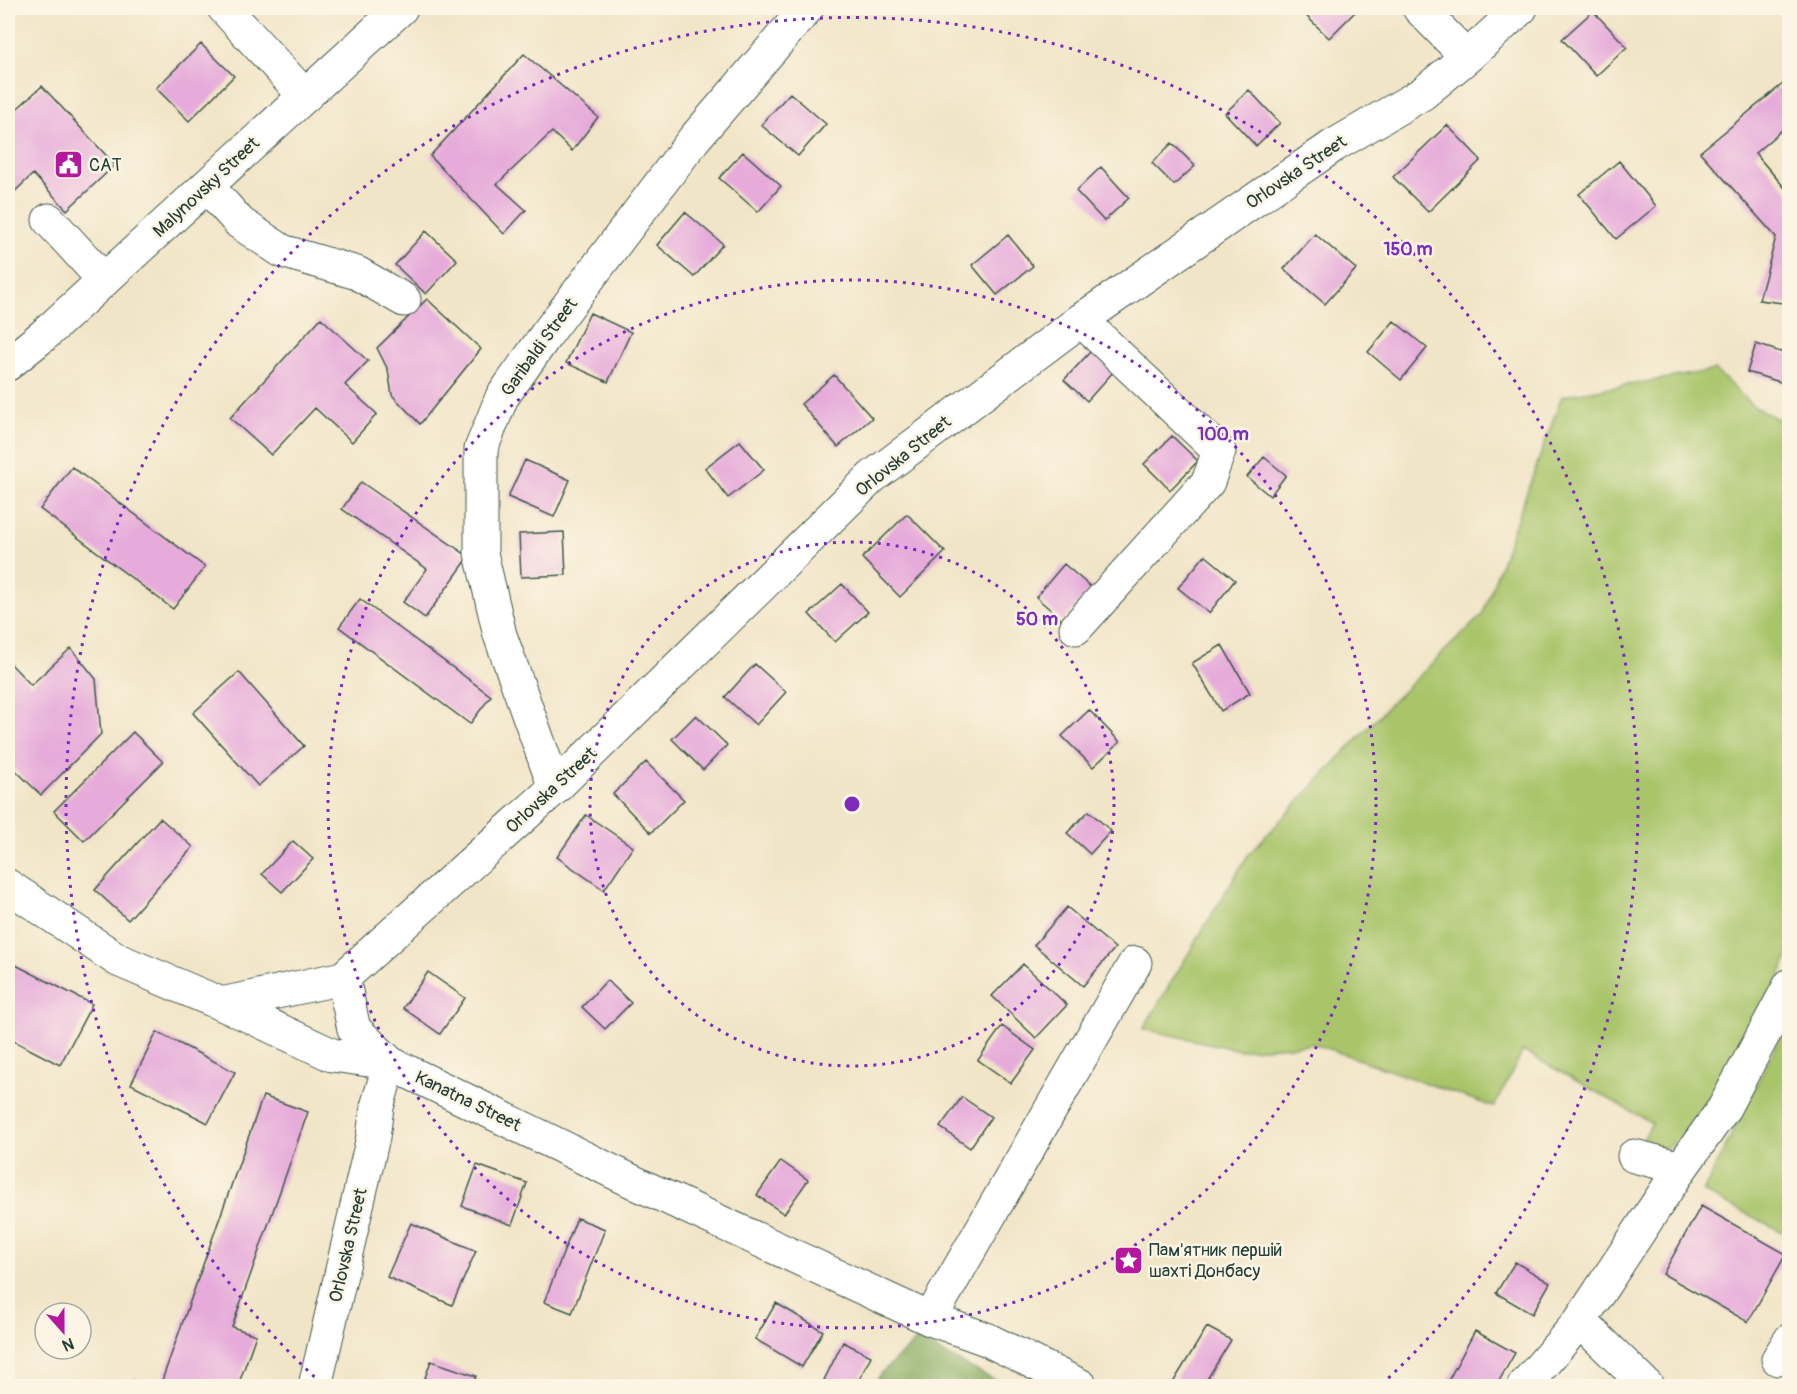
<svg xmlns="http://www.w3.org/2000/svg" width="1797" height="1394" viewBox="0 0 1797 1394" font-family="Pangolin,sans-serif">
  <rect width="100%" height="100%" fill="#fcf5e5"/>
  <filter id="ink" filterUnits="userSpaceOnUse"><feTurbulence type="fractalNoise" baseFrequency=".0167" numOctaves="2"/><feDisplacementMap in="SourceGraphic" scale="12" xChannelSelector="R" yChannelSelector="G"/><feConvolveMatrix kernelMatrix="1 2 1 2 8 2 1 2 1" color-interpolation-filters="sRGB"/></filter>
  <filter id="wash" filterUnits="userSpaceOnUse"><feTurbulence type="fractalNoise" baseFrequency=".008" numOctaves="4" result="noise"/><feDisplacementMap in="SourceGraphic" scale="24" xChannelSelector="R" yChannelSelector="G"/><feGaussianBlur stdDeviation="1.35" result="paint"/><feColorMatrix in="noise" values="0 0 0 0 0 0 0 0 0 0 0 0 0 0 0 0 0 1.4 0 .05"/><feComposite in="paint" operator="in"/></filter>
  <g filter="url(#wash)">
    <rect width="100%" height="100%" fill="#f1e5c7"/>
    <path fill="#a9c56b" stroke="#648150" stroke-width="1.5" d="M1715,370L1753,406L1789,425V954L1777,984L1694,1133L1661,1150L1641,1143L1652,1123L1523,1051L1494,1107L1315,1044L1239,1050L1143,1029L1248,855L1391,703L1482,615L1562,396Z
      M1789,1019V1235L1703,1192Z"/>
    <path fill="#86aa5f" stroke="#52744a" stroke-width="1.5" d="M917,1340L1006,1386H873L882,1372Z"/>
    <g id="blocks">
      <path fill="#e6abda" d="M1298,8H1357L1358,9L1329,38Z
        M1593,11L1627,47L1596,76L1562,39Z
        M201,44L234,76L189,121L156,88Z
        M524,54L598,117L572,151L552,132L497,184L526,210L504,234L430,156Z
        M1790,78V123L1755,153L1790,194V304L1759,300L1776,237L1700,152Z
        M42,86L115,165L67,210L33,174L8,198V117Z
        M1249,90L1280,123L1256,146L1225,113Z
        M790,93L826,124L798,156L761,125Z
        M1447,125L1481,160L1428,212L1393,177Z
        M1172,143L1195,166L1174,185L1152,163Z
        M743,152L781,186L758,212L719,178Z
        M1619,161L1656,206L1616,239L1579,194Z
        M1101,167L1129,198L1104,221L1076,191Z
        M685,212L723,244L694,277L657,245Z
        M426,231L457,260L426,294L395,265Z
        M1315,234L1356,269L1325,304L1284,269Z
        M1008,235L1033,266L997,295L972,265Z
        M427,299L481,349L420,424L392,395L388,370L377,348Z
        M590,313L631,332L608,382L566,363Z
        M321,318L368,361L345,385L377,414L352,442L315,408L271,455L230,418Z
        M1394,321L1427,348L1401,380L1368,352Z
        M1756,344L1790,355V385L1747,372Z
        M1091,351L1114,371L1087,401L1064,380Z
        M834,375L872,418L838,447L801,404Z
        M1172,436L1198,461L1170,490L1144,464Z
        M740,441L764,470L728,498L705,468Z
        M1264,457L1286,475L1270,496L1247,477Z
        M525,460L570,480L554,517L508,497Z
        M72,467L205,567L173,609L40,509Z
        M361,482L469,557L425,618L403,602L427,569L342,509Z
        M907,514L945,552L900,597L862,558Z
        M564,532L566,575L521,577L519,534Z
        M1205,555L1235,580L1209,613L1178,588Z
        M1064,564L1092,588L1063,621L1036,597Z
        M842,584L868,612L835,642L809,614Z
        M360,599L491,696L470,724L339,627Z
        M1222,645L1250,693L1221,711L1192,663Z
        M71,648L96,679L101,734L41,795L8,763V661L31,685Z
        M755,664L786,692L756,725L725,697Z
        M239,672L304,746L258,786L193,713Z
        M1089,710L1120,742L1093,767L1062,736Z
        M696,715L727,745L703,770L672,739Z
        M133,732L163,762L84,841L54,811Z
        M646,762L684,800L651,833L613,794Z
        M1089,811L1111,831L1090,854L1067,833Z
        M586,815L633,847L604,890L557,857Z
        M160,818L193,847L128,920L95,890Z
        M293,841L313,859L282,892L262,874Z
        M1067,907L1115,948L1083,986L1034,945Z
        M8,961L92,1004L60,1065L8,1038Z
        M1023,964L1067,1005L1036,1038L992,996Z
        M428,972L465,998L440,1034L403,1008Z
        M607,980L631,1003L605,1029L582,1007Z
        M1002,1026L1035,1050L1011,1083L978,1060Z
        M157,1032L235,1072L208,1123L131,1084Z
        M263,1096L308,1112L232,1327L256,1335L238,1386H160Z
        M962,1097L991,1117L970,1148L940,1127Z
        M781,1161L808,1180L784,1214L757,1195Z
        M477,1165L527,1183L512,1225L462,1206Z
        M1701,1206L1786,1254L1748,1322L1663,1274Z
        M577,1218L605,1229L572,1313L544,1302Z
        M411,1223L476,1251L452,1305L387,1277Z
        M1515,1262L1550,1283L1532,1314L1496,1293Z
        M776,1303L823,1331L802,1367L755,1339Z
        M1207,1327L1231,1340L1203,1386H1183L1174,1381Z
        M1475,1331L1515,1353L1496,1386H1458L1448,1381Z
        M843,1342L871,1356L856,1386H837L824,1380Z
        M431,1361L476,1376L473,1386H422Z
        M133,1380L150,1386H130Z"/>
    </g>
  </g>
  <g filter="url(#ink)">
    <use href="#blocks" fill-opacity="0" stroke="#3e564a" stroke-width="1.5"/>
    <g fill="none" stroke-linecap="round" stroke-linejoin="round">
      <defs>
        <path id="minor" d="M224,8L305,96
          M1419,8L1467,57
          M207,186L240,223L282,251L357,273L404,300
          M49,220L104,280
          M1076,628L1208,482L1219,451L1081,320
          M555,788L500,635L481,553V449L502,397L546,335L694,139L807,8
          M8,886L118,960L245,1014L332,1055L390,1063L642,1186L930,1319L986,1339L1081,1386
          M221,1004L343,978
          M1634,1156L1681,1168
          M930,1319L1135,963
          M1580,1321L1681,1168L1724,1108L1790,985
          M1778,1359L1790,1340
          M315,1386L373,1137L377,1107L390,1063L354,1029L343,978L555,788L872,477L1081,320L1333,146L1422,94L1467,57L1521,8
          M1524,1386L1580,1321L1647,1386"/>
        <path id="major" d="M8,364L44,335L401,8"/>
      </defs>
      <use href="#minor" stroke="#3e564a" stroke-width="35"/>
      <use href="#major" stroke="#3e564a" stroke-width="35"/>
      <use href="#minor" stroke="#fff" stroke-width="33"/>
      <use href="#major" stroke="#fff" stroke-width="33"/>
    </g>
  </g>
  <g fill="none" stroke="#7b2cbf" stroke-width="3" stroke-dasharray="3 6">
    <circle cx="852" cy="804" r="262"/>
    <circle cx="852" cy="804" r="524"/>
    <path d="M321 1383A786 786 0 1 1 1383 1383"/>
  </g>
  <defs>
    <symbol id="civic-square" viewBox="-11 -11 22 22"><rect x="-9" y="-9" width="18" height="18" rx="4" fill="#b5179e" stroke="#fcf5e5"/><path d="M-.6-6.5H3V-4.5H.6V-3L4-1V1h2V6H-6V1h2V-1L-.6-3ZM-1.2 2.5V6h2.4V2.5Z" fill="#fff"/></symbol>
    <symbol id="sight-square" viewBox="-11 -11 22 22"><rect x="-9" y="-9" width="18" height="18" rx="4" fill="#b5179e" stroke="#fcf5e5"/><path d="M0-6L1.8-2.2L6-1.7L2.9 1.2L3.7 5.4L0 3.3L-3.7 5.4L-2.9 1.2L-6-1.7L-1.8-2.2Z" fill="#fff"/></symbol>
  </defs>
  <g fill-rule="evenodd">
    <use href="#civic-square" x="52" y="148" width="33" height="33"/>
    <use href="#sight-square" x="1112" y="1244" width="33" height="33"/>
  </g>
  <g text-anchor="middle" stroke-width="5" stroke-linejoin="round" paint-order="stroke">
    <g font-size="18" fill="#1f3d34" stroke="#fcf5e5" text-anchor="start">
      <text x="89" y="171">САТ</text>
      <text x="1149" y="1256">Пам'ятник першій<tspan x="1149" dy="21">шахті Донбасу</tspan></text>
    </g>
    <g font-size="18" fill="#1f3d34" stroke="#fcf5e5">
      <text transform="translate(1296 172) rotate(-34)" y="6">Orlovska Street</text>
      <text transform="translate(206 187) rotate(-43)" y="6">Malynovsky Street</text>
      <text transform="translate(539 347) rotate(-54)" y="6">Garibaldi Street</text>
      <text transform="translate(903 456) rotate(-39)" y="6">Orlovska Street</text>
      <text transform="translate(551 790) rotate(-43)" y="6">Orlovska Street</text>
      <text transform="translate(468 1101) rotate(26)" y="6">Kanatna Street</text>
      <text transform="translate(348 1245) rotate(-77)" y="6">Orlovska Street</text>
    </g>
  </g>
  <circle cx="852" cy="804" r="9" fill="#7b2cbf" stroke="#fcf5e5" stroke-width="3"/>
  <g font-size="18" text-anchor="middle" font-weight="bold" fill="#7b2cbf" stroke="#fcf5e5" stroke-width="5" stroke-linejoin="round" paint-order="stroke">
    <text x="1408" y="255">150 m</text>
    <text x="1223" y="440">100 m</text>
    <text x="1037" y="625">50 m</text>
  </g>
  <rect width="1797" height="1394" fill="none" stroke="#fcf5e5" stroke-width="30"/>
  <g transform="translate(63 1331) rotate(159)"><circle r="28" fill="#fcf5e5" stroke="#a4ab9e" stroke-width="1.5"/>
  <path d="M0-4.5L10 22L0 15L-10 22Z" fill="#b5179e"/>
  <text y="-9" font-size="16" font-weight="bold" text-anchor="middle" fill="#1f3d34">N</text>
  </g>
</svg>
